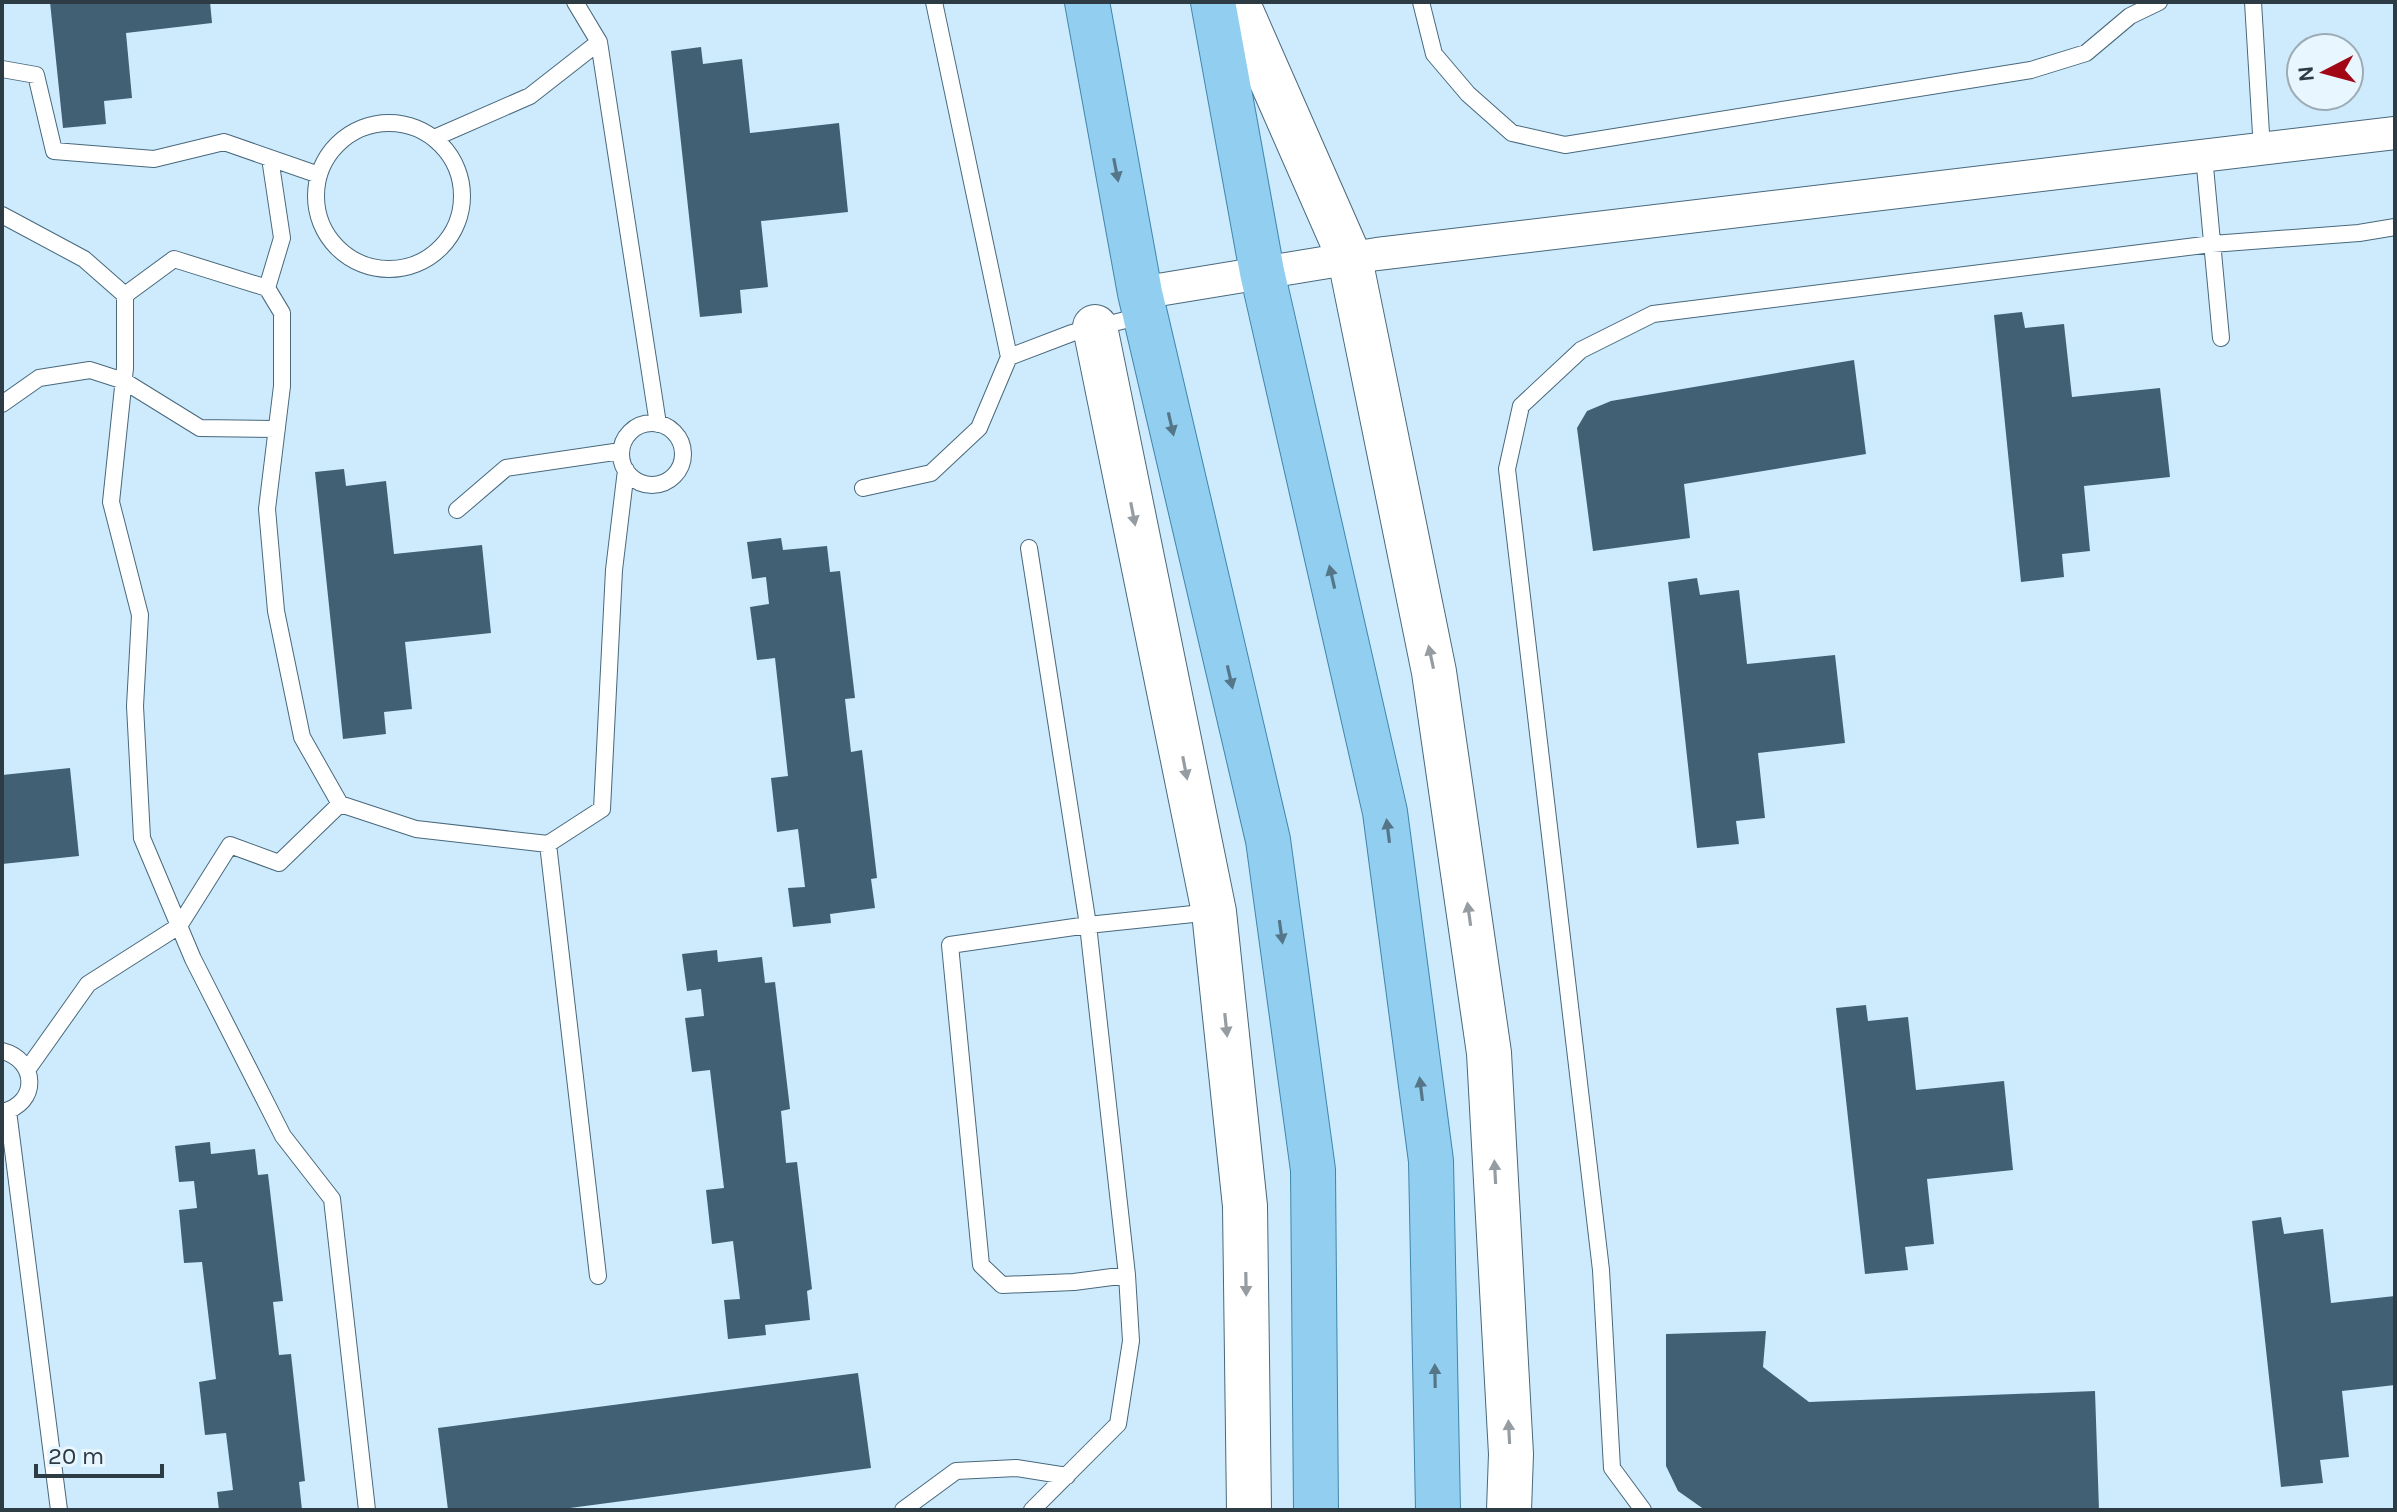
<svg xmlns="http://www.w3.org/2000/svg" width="2397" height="1512" viewBox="0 0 2397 1512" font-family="Karla,sans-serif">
  <rect width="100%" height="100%" fill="#ceebfd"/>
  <path fill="#416074" d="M50,2H210L212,23L126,33L132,98L104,101L106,124L63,128Z
    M701,47L703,64L742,59L750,133L839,123L848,212L761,221L768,287L740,290L742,313L700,317L671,51Z
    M2022,312L2025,328L2064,324L2072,397L2160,388L2170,477L2084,486L2090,551L2062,554L2064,577L2021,582L1994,315Z
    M1854,360L1866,454L1684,484L1690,538L1593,551L1577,428L1587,411L1611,401Z
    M344,469L346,486L386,481L394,554L482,545L491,633L405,642L412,709L384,712L386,734L343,739L315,472Z
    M781,538L783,550L827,546L830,572L840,571L855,698L845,699L851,752L862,750L877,878L871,879L875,908L830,914L831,923L793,927L788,888L805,887L798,829L777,832L771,778L788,776L775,658L757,660L750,607L769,604L766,577L752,579L747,542Z
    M1697,578L1700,595L1739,590L1747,664L1835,655L1845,743L1758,753L1765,818L1736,821L1739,844L1697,848L1668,582Z
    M70,768L79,856L2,864V775Z
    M717,950L718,962L762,957L765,983L775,982L790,1109L781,1111L786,1163L797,1162L812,1289L807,1291L810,1320L765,1325L766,1335L728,1339L724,1300L740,1299L733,1241L712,1244L706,1190L724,1188L710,1070L692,1072L685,1018L704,1016L701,989L687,991L682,954Z
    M1866,1005L1868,1021L1908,1017L1916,1090L2004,1081L2013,1170L1927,1179L1934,1244L1905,1247L1908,1270L1865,1274L1836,1008Z
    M210,1142L211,1154L255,1149L258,1175L268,1174L283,1301L273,1302L279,1355L291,1354L305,1481L299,1482L302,1510H219L217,1492L233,1490L226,1433L205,1435L199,1382L216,1379L202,1262L184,1263L179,1210L197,1208L194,1181L179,1182L175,1146Z
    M2281,1217L2284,1234L2323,1229L2331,1303L2395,1296V1385L2342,1391L2349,1457L2320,1460L2323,1483L2281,1487L2252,1221Z
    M1766,1331L1763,1367L1809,1402L2095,1391L2099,1510H1705L1678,1491L1666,1466V1334Z
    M858,1373L871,1468L555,1510H448L438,1428Z"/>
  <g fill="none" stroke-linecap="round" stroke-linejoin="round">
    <defs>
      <path id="lane" d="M934,2L1009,357L1072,333L1142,316
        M1421,2L1434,54L1468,94L1512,133L1565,145L2031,70L2086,53L2130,16L2159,2
        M2253,2L2262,150
        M599,42L658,424
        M2,69L36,75L54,151L154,159L224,142L319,175
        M316 196a73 73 0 1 1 146 0a73 73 0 1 1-146 0Z
        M434,138L530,96L599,42L575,2
        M2204,156L2221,338
        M270,158L282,238L267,288L282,313V386L267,509L276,611L302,737L340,804L416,829L548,844L602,809L614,570L626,470
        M2,215L84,259L125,295V368L111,502L140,615L135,706L142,838L193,959L283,1136L332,1199L367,1510
        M125,295L174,259L267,288
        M2,404L39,378L90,370L124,381L200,428L277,429
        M621 454a31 31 0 1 1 62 0a31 31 0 1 1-62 0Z
        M863,488L931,473L979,428L1009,357
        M457,510L506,468L621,451
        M1029,548L1088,925L1212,912
        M548,844L598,1276
        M1088,925L1127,1275L1074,1282L1002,1285L981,1265L950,945Z
        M2,1051C38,1060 39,1104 2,1112
        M27,1070L88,984L179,926L230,845L279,863L340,804
        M8,1111L59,1510
        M903,1510L956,1471L1016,1468L1067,1476
        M1032,1510L1118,1424L1131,1341L1127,1275
        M1643,1510L1612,1468L1601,1270L1507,469L1521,406L1581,350L1653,314L2212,244L2359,233L2395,227"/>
      <path id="street" d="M1140,293L1377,254L2395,133"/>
      <path id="secondary" d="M1237,2L1350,259L1434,672L1489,1053L1511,1454L1509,1510
        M1095,327L1214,912L1245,1206L1249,1510"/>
      <path id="primary" d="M1087,2L1140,293L1268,840L1313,1170L1316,1510
        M1213,2L1262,272L1385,812L1431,1161L1438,1510"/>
    </defs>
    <use href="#lane" stroke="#48687c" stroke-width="18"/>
    <use href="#street" stroke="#48687c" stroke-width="34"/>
    <use href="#secondary" stroke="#48687c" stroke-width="46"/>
    <use href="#primary" stroke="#3f85ac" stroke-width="46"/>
    <use href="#lane" stroke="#fff" stroke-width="16"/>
    <use href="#street" stroke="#fff" stroke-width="32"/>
    <use href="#secondary" stroke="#fff" stroke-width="44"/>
    <use href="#primary" stroke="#92ceef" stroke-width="44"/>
  </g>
  <defs><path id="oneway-solid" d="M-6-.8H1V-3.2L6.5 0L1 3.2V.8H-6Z" transform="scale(2)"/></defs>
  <g fill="#557688">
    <use href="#oneway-solid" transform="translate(1116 170) rotate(79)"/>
    <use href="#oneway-solid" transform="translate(1171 424) rotate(77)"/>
    <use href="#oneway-solid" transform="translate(1332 577) rotate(-103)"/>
    <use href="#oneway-solid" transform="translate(1230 677) rotate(77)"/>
    <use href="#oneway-solid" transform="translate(1388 831) rotate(-97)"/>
    <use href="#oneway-solid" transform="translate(1281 932) rotate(82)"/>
    <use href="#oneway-solid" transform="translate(1421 1089) rotate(-97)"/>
    <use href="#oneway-solid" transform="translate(1435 1376) rotate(-91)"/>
  </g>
  <g fill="#969da2">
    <use href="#oneway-solid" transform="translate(1133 514) rotate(79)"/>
    <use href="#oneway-solid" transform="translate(1431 657) rotate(-102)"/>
    <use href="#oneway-solid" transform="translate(1185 768) rotate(79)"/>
    <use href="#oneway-solid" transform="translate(1469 914) rotate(-98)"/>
    <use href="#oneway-solid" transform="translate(1226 1025) rotate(84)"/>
    <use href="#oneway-solid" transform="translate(1495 1172) rotate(-93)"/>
    <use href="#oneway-solid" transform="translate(1246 1284) rotate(89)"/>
    <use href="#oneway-solid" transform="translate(1509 1432) rotate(-93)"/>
  </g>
  <rect width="2397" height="1512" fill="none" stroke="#2d3b44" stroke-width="8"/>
  <g transform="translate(2325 72) rotate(264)"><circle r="38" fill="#e8f6ff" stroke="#9dabb4" stroke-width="2"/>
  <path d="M0-6L14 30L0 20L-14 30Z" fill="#a20715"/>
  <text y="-12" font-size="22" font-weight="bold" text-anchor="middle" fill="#2d3b44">N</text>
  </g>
  <path d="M36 1464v12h126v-12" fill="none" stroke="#2d3b44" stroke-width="4"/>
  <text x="48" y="1464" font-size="24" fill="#2d3b44" stroke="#e8f6ff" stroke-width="6" paint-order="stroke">20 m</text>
</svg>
